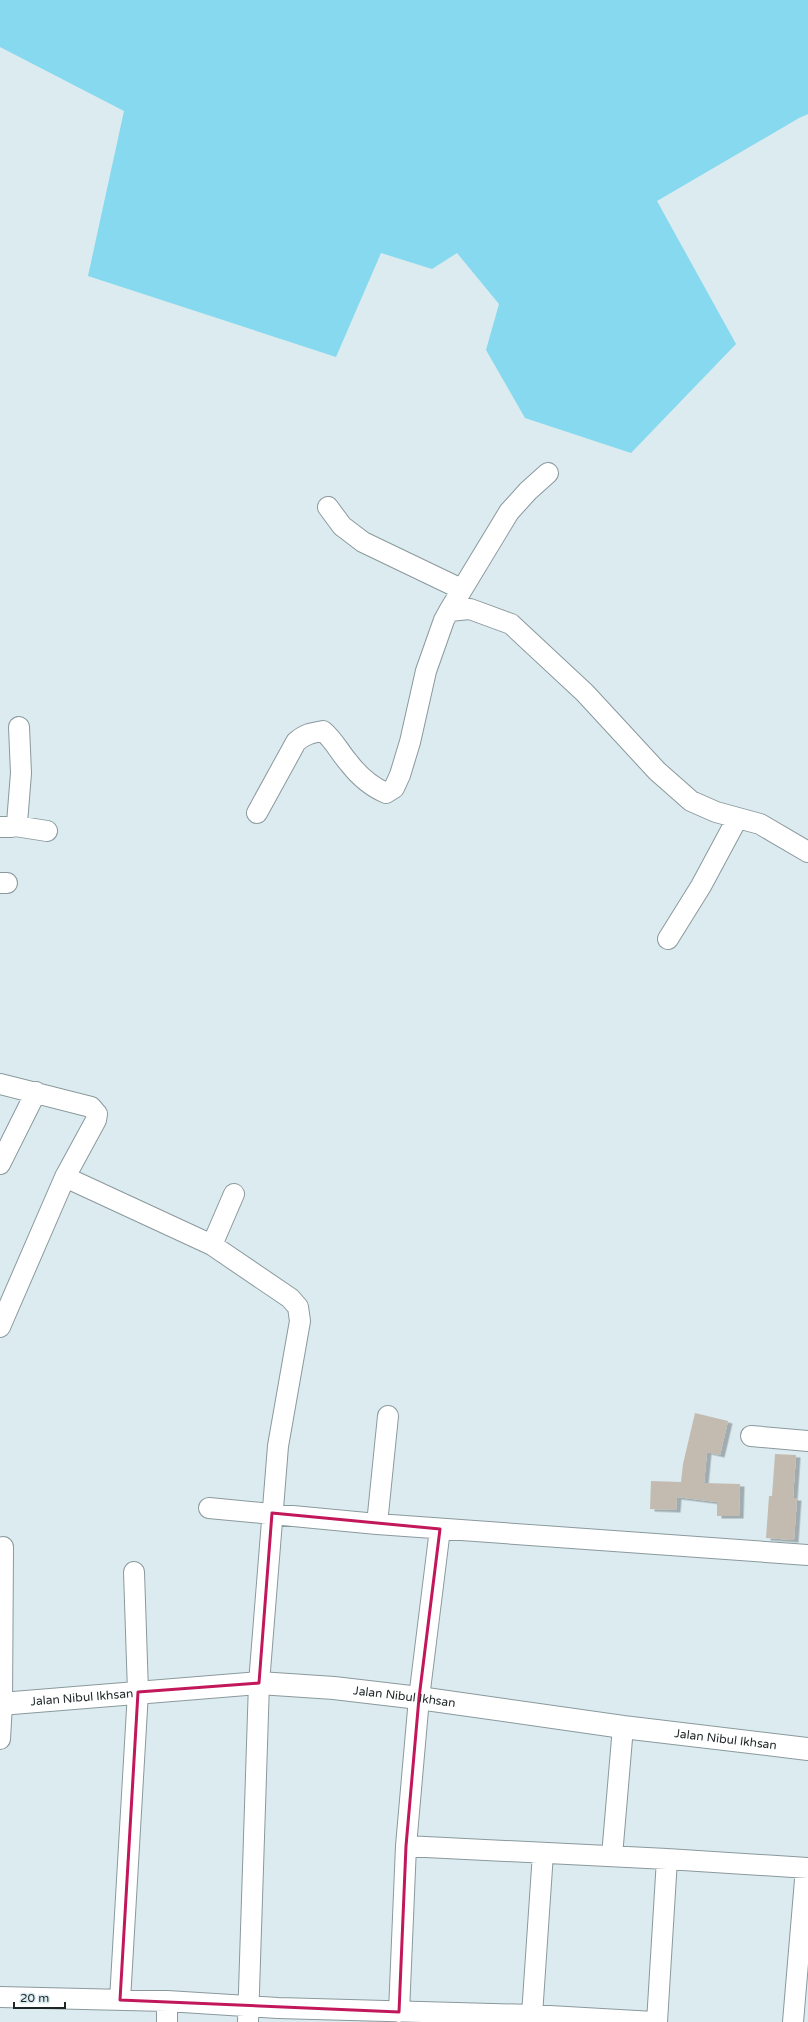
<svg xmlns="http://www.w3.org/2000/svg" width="808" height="2022" viewBox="0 0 808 2022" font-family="'Varela Round',sans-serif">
  <defs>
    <filter id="shadow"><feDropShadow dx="4.5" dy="2.5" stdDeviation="0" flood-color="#0004"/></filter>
  </defs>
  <rect width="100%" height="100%" fill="#dbebf0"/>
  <path fill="#86d9ee" d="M0,0H808V114L799,118L657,201L736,344L631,453L525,418L486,350L499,304L457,253L432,269L381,253L336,357L88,276L124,111L0,47Z"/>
  <path fill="#c4bbb0" filter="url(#shadow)" d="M695,1413L728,1421L720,1455L707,1452L704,1483L740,1484L739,1516H717V1502L677,1497L676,1510L650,1509L651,1481L681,1482L683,1464Z
    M775,1454L796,1455L793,1498H797L794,1540L766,1538L769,1496H772Z"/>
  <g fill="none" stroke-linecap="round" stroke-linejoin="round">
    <defs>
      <path id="street" d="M328,507L342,526L363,542L461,589
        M449,611L509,512L528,491L548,473
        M257,813L296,742C305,734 311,733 323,731C334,740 340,753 349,763C359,776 372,787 386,793L394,788L400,775L410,742L426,671L444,620L449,611L470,609L511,624L585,693L657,771L691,801L716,812L760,824L808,852
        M15,826L47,831
        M0,827H12L17,823L21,773L19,727
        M0,883H7
        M668,939L701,886L737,819
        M0,1084L91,1107L97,1114L96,1120L65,1177L0,1327
        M0,1164L36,1092
        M65,1177L212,1245L290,1298L298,1307L300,1321L278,1446L259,1683L248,2022
        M212,1245L234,1194
        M751,1436L808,1441
        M209,1508L377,1524L808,1555
        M377,1524L388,1416
        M0,1739L2,1704L3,1547
        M406,1846L667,1859L808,1868
        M612,1856L623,1727
        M0,1997L167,2001L278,2008L532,2015L654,2022
        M120,2000L138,1692L134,1572
        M167,2001V2022
        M399,2012L406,1846L419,1698L440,1529
        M532,2015L543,1853
        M657,2022L667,1859
        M793,2022L806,1868"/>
      <g id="secondary">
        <path id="s1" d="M0,1704L259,1683L334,1688L419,1698L623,1727L808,1749"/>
      </g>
    </defs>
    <use href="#street" stroke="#8a999d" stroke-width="22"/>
    <use href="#secondary" stroke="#8a999d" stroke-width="24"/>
    <use href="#street" stroke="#fff" stroke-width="20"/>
    <use href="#secondary" stroke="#fff" stroke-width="22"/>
  </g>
  <path fill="none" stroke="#c2185b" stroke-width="3" stroke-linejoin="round" d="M272,1513L440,1529L419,1698L406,1846L399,2012L120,2000L138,1692L259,1683Z"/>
  <g text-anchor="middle" stroke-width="3" stroke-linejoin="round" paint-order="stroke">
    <g font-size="12" fill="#1f2627" stroke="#dbebf0">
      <text dy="4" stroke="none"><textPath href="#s1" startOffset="82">Jalan Nibul Ikhsan</textPath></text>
      <text dy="4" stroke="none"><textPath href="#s1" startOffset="406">Jalan Nibul Ikhsan</textPath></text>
      <text dy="4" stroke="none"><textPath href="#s1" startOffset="730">Jalan Nibul Ikhsan</textPath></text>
    </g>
  </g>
  <path d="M14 2002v6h51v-6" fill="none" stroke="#1f2627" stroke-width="2"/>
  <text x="20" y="2002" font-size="12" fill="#1f2627" stroke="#dbebf0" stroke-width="3" paint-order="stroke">20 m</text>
</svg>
